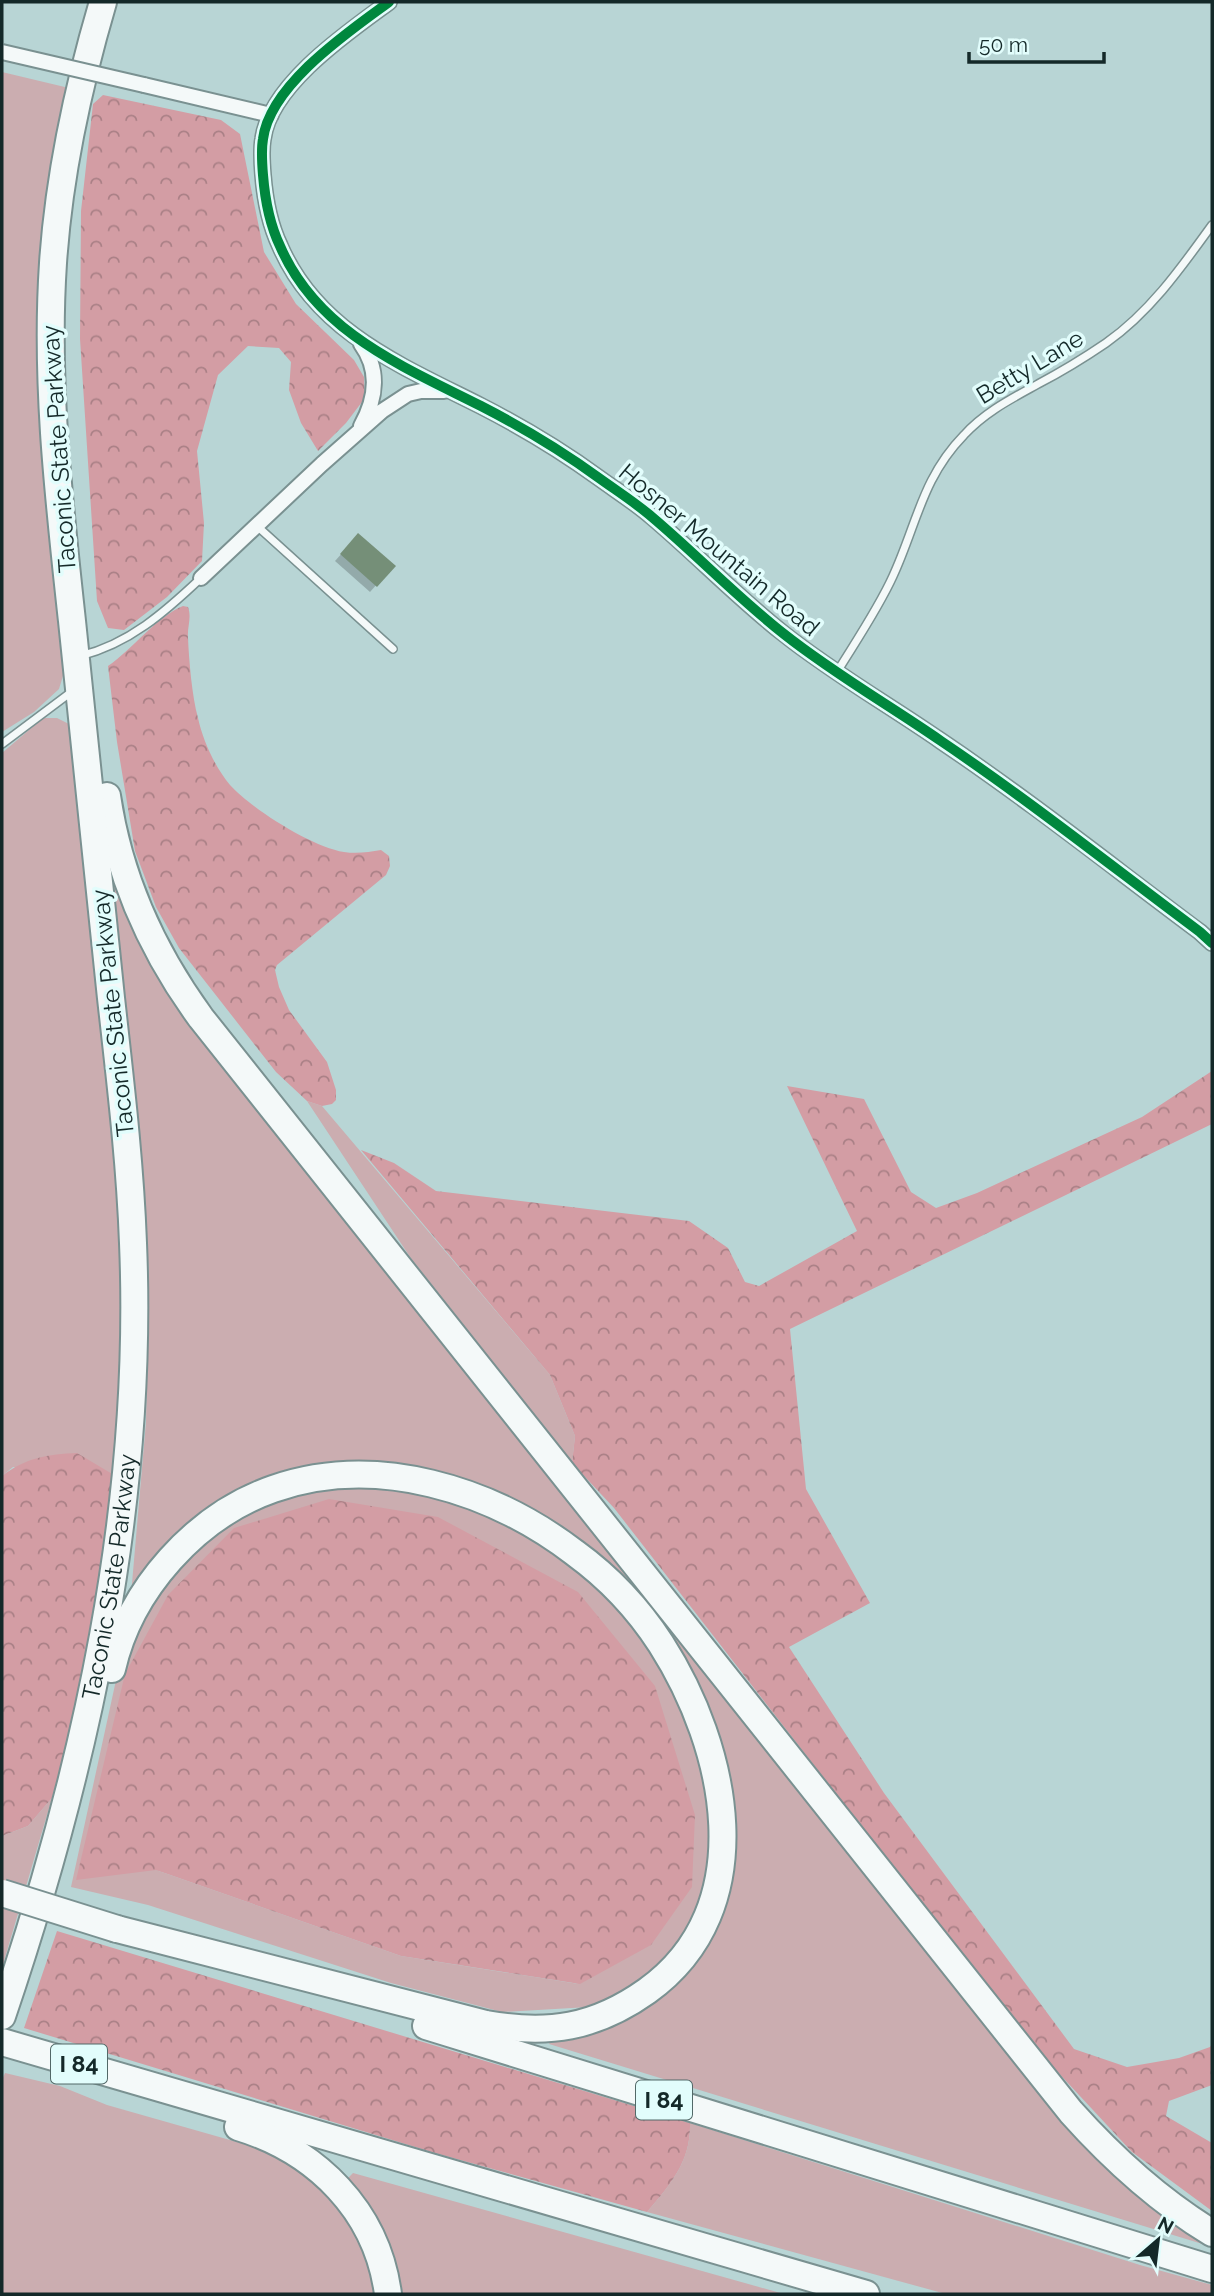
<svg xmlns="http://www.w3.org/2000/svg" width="1214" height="2296" viewBox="0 0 1214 2296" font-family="Raleway,sans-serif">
  <defs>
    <pattern id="forest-crowns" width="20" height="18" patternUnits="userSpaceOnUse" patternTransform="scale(1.75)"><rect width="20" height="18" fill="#d39da4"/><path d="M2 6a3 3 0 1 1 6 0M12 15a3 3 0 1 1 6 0" fill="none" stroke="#aa8086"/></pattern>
  </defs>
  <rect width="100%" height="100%" fill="#b8d5d5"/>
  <path fill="#cbadb0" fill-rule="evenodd" d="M2,72L69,88L54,165L65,669L59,689L34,712L2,732Z
    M43,718H57L71,725L118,1189L124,1351L114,1475L13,1467L2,1476V753Z
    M105,830L153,955L1067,2119L1207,2241L1209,2246L549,2044L551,2040L645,2004L732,1868L735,1819L714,1733L661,1630L463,1484L271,1479L131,1595L146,1422L149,1273L137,1113Z
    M307,1101L322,1106L550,1375L575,1436L572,1463L410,1257Z
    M390,1484L444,1494L527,1530L589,1577L637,1624L699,1736L715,1857L684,1943L653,1976L589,2007L502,2012L391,1983L148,1905L71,1887L118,1671L137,1619L177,1564L229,1521L276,1497L327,1485ZM156,1870L579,1984L401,1956Z
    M52,1798L2,1968V1836L28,1826Z
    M5,2073L60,2086L107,2105L251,2146L300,2169L353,2222L382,2294H2V2080Z
    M690,2123L1140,2265L1212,2285V2294H946L647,2212C671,2184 691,2161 690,2123Z
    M353,2173L784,2294H401C399,2253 375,2208 347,2179Z"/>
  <path fill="url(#forest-crowns)" d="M103,95L221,120L240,134L264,252L296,304L354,360L364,377L365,398L346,423L318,451L301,423L289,390L291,362L279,348L248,346L218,375L197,451L204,523L202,561L167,597L124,630L108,628L97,601L80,339L81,211L93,104Z
    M183,606L188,607C192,618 187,627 188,638C189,661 192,696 198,718C203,741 215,767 230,785C252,809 312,847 344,852C357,854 369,852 381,850L389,856L390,866L386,875L277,965L275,970L279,987L289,1010L327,1062L336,1090V1100L332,1104L322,1106L307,1101L276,1072L179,948L156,907L135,851L117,742L108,666C133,649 156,617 183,606Z
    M1212,1071V1124L790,1329L806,1489L870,1603L789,1647L884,1793L1074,2049L1127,2067L1179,2058L1210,2047L1212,2044V2085L1169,2101L1166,2116L1212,2143V2211L1132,2152L1026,2038L614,1508L572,1463L575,1436L550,1375L361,1150L394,1163L436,1191L689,1221L728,1248L745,1282L759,1286L857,1231L787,1086L864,1099L911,1192L936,1208L977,1193L1142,1117Z
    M77,1453L114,1475L103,1564L83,1683L52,1798L28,1826L2,1836V1476C25,1458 48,1454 77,1453Z
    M329,1499L438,1517L578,1592L655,1686L695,1815L692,1887L651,1945L580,1984L401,1956L156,1870L76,1880L125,1674L168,1595L234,1528Z
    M57,1931L690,2123C691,2161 671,2184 647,2212L435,2153L24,2028Z"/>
  <path fill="#0003" d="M352,542L393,566L370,592L335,561Z"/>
  <path fill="#758f78" d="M358,533L396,566L377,587L340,554Z"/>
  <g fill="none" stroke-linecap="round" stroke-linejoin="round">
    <defs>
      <path id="lane" d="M256,525L393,649
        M80,656C129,644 165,612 201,578
        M837,672C856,641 878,609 893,576C917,524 922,478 964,435C985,412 1011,399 1038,384C1061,372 1084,358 1106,343C1150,312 1181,268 1212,225
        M2,744L74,690"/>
      <path id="street" d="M389,2C348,32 270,85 263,139C261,150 262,163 263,175C265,200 269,223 280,246C317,332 402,366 481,406C522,427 562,451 599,478C617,491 636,503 652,517C697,555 738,598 784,634C833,673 889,705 941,741C1030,801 1114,868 1200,932L1212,943
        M144,85L271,115
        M361,344C380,370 376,399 361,426
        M201,578L322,464L382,411L408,394L421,391H444"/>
      <g id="highway">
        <path d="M107,796C119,878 152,951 201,1018L1071,2112C1113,2159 1158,2200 1212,2233"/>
        <path d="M112,1669C130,1589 196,1516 273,1489C376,1453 491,1489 575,1553C608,1577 639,1610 661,1644C727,1747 763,1908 647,1991C595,2028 548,2035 486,2024L117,1929"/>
        <path id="s1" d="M2,2016C86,1768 144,1506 133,1243C130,1161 120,1079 111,998C98,872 85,746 72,621C59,501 45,383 53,263C59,174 78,87 103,2"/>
        <path d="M426,2026L1212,2269"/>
        <path d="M2,2042L866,2294"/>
        <path d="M238,2127C317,2151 377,2211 388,2294"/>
      </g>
    </defs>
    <use href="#lane" stroke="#7a9191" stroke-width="10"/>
    <use href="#street" stroke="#7a9191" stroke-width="18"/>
    <use href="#highway" stroke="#7a9191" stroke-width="30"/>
    <use href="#lane" stroke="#f4f9f9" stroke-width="7"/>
    <use href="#street" stroke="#f4f9f9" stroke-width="14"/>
    <use href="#highway" stroke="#f4f9f9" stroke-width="26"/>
    <defs>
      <path id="street-bridge" d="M2,52L144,85"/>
      <path id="highway-bridge" d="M2,1893L117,1929"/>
    </defs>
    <use href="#street-bridge" stroke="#7a9191" stroke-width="18" stroke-linecap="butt"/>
    <use href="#highway-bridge" stroke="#7a9191" stroke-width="30" stroke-linecap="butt"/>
    <use href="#street-bridge" stroke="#f4f9f9" stroke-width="14"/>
    <use href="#highway-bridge" stroke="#f4f9f9" stroke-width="26"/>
    <defs>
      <path id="cycleway" d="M389,2C348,32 270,85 263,139C261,150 262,163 263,175C265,200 269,223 280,246C317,332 402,366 481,406C522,427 562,451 599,478C617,491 636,503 652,517C697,555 738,598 784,634C833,673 889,705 941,741C1030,801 1114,868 1200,932L1212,943"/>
    </defs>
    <use href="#cycleway" stroke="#e2fdfc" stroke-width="15"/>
    <use href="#cycleway" stroke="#00873e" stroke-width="10"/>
  </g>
  <g text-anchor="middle" stroke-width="7" stroke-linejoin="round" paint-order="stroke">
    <g fill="#e2fdfc" stroke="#526968" stroke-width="2">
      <rect x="51" y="2044.5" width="56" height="39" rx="5"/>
      <rect x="636" y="2080.5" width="56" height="39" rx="5"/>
    </g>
    <g font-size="23" font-weight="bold" fill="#142929">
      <text x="79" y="2072">I 84</text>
      <text x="664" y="2108">I 84</text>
    </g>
    <g font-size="24" fill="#142929" stroke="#e2fdfc">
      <text transform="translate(1030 367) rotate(-31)" y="8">Betty Lane</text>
      <text transform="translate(59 449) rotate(-94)" y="8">Taconic State Parkway</text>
      <text transform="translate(719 550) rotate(40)" y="8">Hosner Mountain Road</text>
      <text transform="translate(113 1013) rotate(-96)" y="8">Taconic State Parkway</text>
      <text dy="8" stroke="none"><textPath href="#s1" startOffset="453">Taconic State Parkway</textPath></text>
    </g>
  </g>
  <rect width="1214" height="2296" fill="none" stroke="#142929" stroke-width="7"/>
  <g transform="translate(1158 2240) rotate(28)" stroke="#e2fdfc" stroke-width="5" paint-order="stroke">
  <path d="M0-5L12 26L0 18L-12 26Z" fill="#142929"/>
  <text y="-10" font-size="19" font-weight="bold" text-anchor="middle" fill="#142929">N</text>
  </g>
  <path d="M969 52v10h135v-10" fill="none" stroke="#142929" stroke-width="3.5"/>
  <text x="979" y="52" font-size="21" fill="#142929" stroke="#e2fdfc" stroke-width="5" paint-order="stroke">50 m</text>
</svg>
